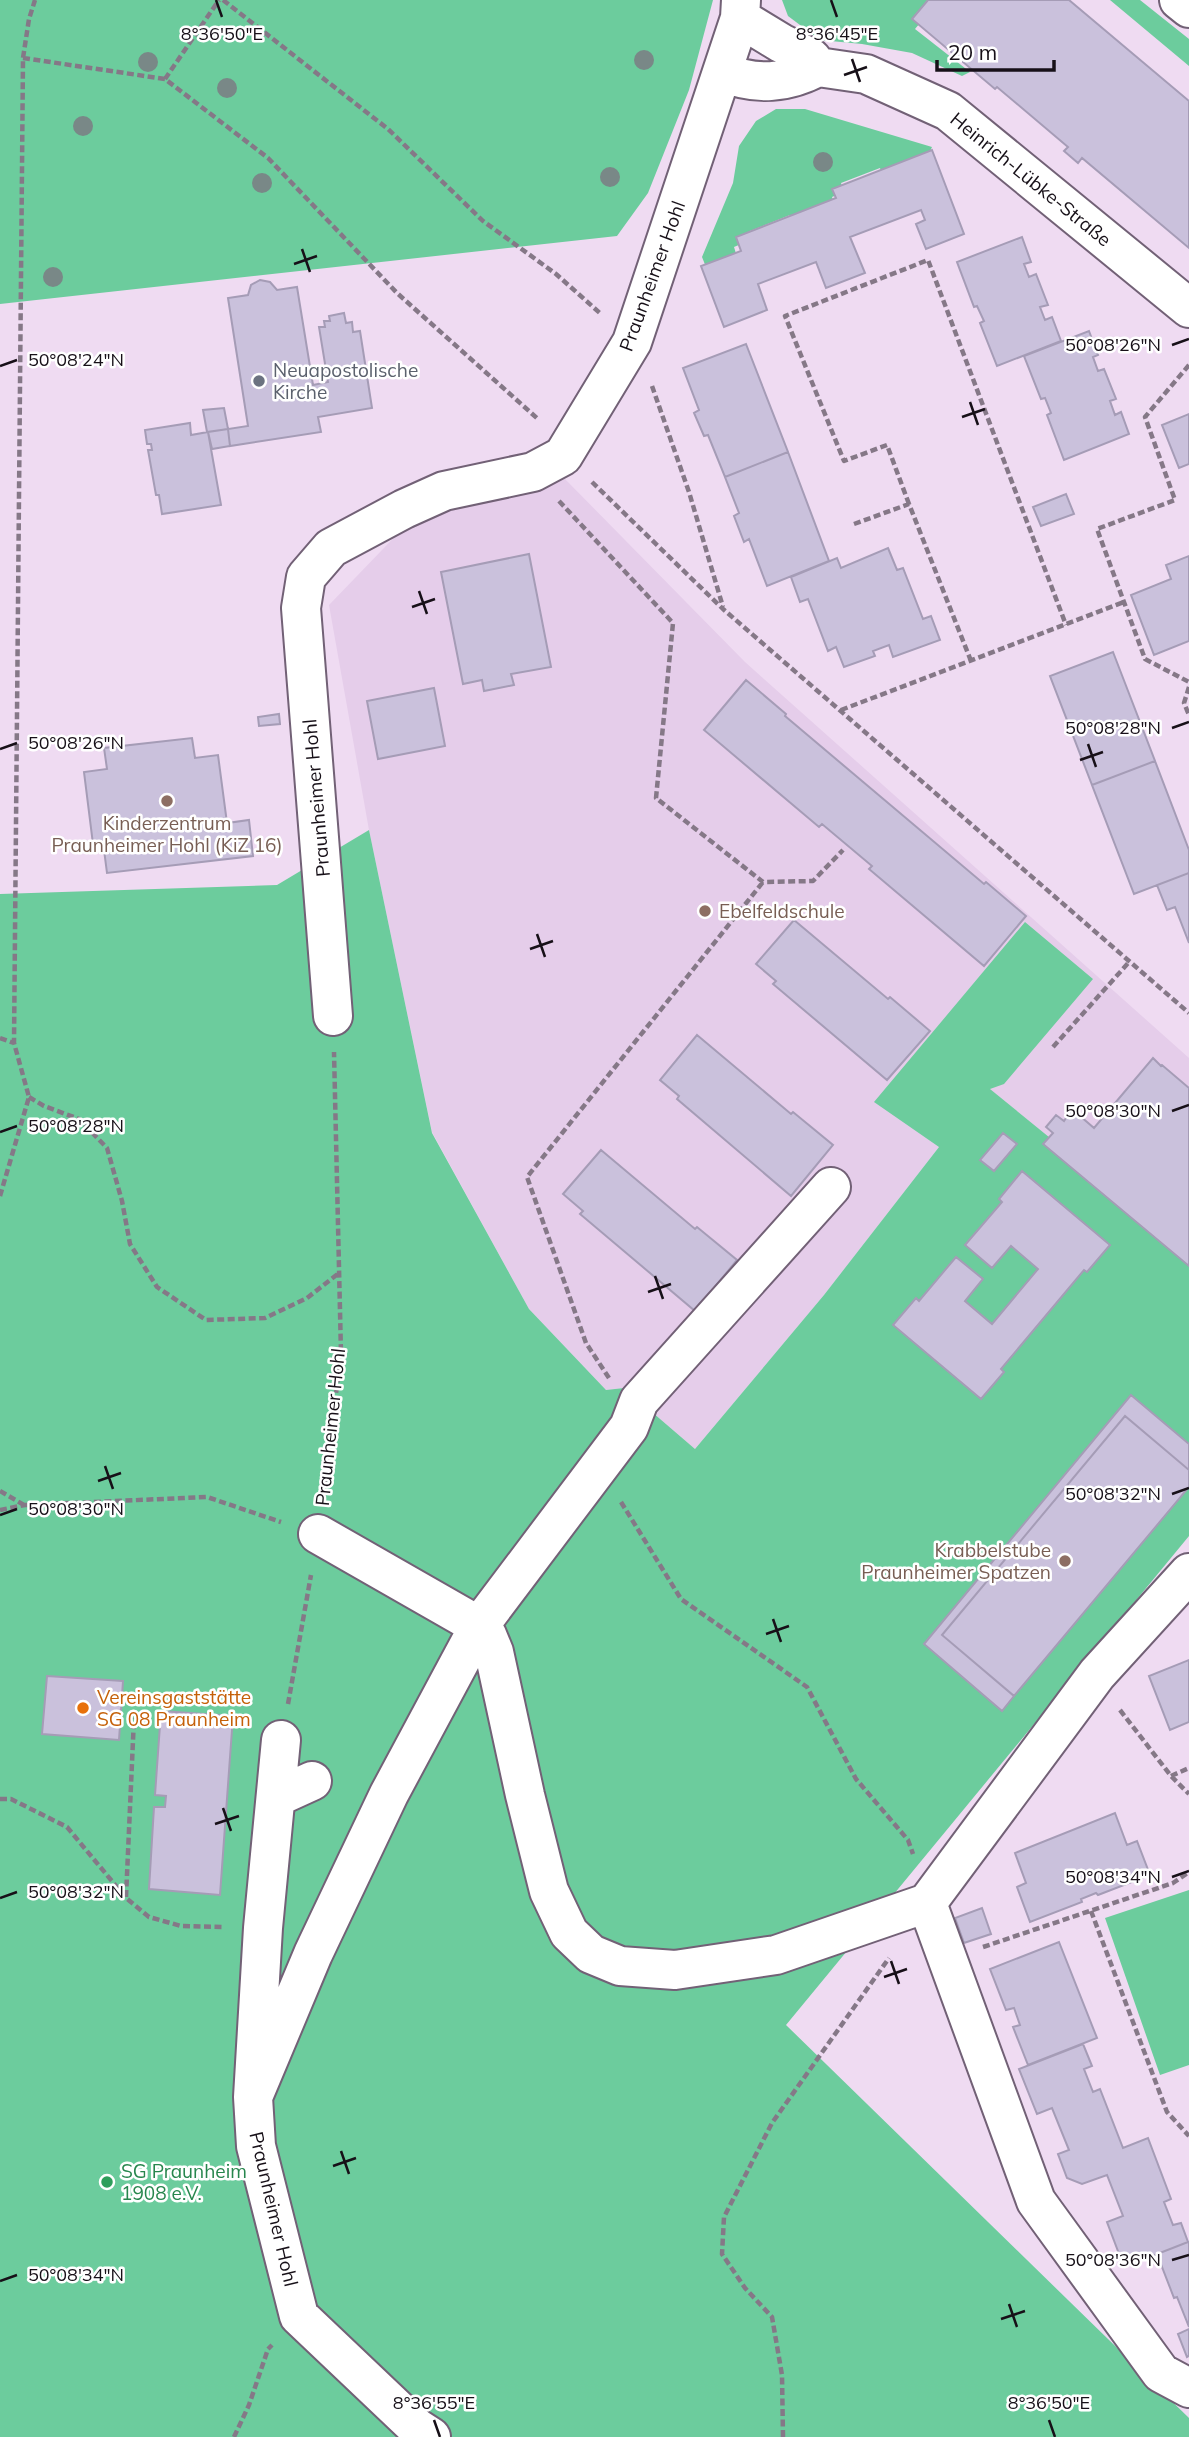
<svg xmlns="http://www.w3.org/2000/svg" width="1189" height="2437" viewBox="0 0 1189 2437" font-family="Mulish,sans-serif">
  <rect width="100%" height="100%" fill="#efdbf2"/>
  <path fill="#e5cdea" d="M565,479L745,662L1189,1058V1251L939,1147L824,1295L695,1449L624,1388L606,1390L529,1309L432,1132L369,830L329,605L409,522Z"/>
  <path fill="#6ccc9d" d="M0,0H713L689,90L648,193L617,236L0,304Z
    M782,0H939L915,29L970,72L962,76L912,53L862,44L820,40L788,16Z
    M1110,0H1140L1189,39V66Z
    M776,109H805L932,147L926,160L883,177L880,168L841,183L844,192L832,197L838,214L796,230L790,215L750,231L753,239L734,247L738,260L708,272L702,257L733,183L739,146L756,121Z
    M369,830L432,1133L529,1309L606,1390L624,1388L695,1449L824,1295L939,1147L874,1102L1025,922L1093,979L1004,1084L990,1089L1189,1251V1536L786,2025L1189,2418V2437H0V894L277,885Z
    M1189,1890V2065L1160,2075L1105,1918Z"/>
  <path fill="#cac1dc" stroke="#a59cb6" stroke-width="2" d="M928,0H1069L1189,101V248L1082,158L1078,163L1064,151L1068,147L997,87L995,89L912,19Z
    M932,150L964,234L926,249L916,224L925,220L921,210L850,237L865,273L826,288L816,262L758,284L767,310L724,327L701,266L741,251L736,237L836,198L832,189Z
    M1022,237L1031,262L1024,264L1029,277L1036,274L1048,305L1040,307L1045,320L1052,317L1061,341L997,366L980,323L984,321L977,306L974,307L957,262Z
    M260,280L270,282L277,290L297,287L313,385L328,382L319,327H325L324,321H330L329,316L344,313L346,323L352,322L353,332L360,331L372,408L318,417L321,432L230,446L228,429L248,426L228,298L248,295L251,285Z
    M1089,331L1098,355L1093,357L1098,371L1104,369L1116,399L1110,401L1115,415L1121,412L1129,434L1064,460L1047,415L1051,413L1045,398L1041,399L1024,356Z
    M746,344L788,452L725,477L708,435L704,436L694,413L699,410L683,368Z
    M224,408L228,429L207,432L203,410Z
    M1189,414V464L1179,468L1162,425Z
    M190,423L191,435L208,432L221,505L162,514L159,495H156L148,450H152L151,444H147L145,430Z
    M228,429L230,446L212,449L208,432Z
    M788,452L829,561L767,586L749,539L744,542L734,516L739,513L725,477Z
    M1066,494L1074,514L1041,526L1033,507Z
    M888,548L897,570L903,568L923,619L931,616L940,640L893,657L889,645L873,651L875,656L844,667L836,647L828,651L808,599L800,602L791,577L837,558L841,568Z
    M529,554L551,667L511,674L514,685L484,691L482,680L463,684L441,572Z
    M1189,556V641L1154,655L1131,595L1171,579L1166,565Z
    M1113,652L1155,761L1092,785L1050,676Z
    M746,680L786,714L785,716L984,884L986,882L1026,916L984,966L869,869L872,866L822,824L819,827L704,730Z
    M434,688L445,746L378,759L367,701Z
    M279,714L280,724L259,726L258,717Z
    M192,738L195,758L218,755L227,823L249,820L253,856L107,873L103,842L93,844L84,772L107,769L104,748Z
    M1155,761L1189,850V873L1134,894L1092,785Z
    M1189,873V943L1175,907L1167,910L1157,885Z
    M794,920L888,999L890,997L930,1031L887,1080L773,984L776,981L756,964Z
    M697,1035L791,1114L793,1112L833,1145L791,1196L677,1099L679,1096L660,1080Z
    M1153,1058L1161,1066L1162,1065L1189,1088V1266L1043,1144L1053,1133L1046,1127L1056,1115L1064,1121L1072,1109L1094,1128Z
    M1003,1133L1017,1144L994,1171L980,1160Z
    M601,1150L695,1229L697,1227L737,1260L695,1311L580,1214L583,1211L563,1194Z
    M1022,1171L1110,1245L1087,1272L1084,1270L1001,1369L1004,1372L981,1399L893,1325L916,1298L919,1301L956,1257L983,1279L965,1301L992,1324L1038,1269L1011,1246L992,1268L965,1245L1002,1202L999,1199Z
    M1131,1395L1189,1444V1470L1125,1416L942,1635L1014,1696L1002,1711L924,1644Z
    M1125,1416L1189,1470V1487L1014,1696L942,1635Z
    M1189,1660V1722L1170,1730L1149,1676Z
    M47,1676L123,1681L119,1740L42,1734Z
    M161,1711L233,1716L220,1895L149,1889L154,1807H165L166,1796L155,1795Z
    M1115,1813L1127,1845L1137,1841L1150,1875L1098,1895L1096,1893L1081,1899L1082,1902L1030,1922L1017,1887L1026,1883L1015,1853Z
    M982,1908L991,1934L964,1943L955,1918Z
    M1059,1942L1097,2038L1028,2065L1013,2027L1020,2025L1014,2008L1006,2010L990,1969Z
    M1083,2044L1092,2066L1084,2069L1093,2092L1100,2089L1123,2148L1148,2138L1171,2199L1164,2202L1173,2225L1181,2223L1188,2242L1124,2267L1107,2222L1123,2216L1107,2175L1082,2184L1067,2178L1058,2154L1069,2150L1052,2108L1037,2114L1019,2069Z
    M1188,2242H1189V2327L1177,2297L1174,2298L1157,2254Z
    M1189,2329V2356L1187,2357L1178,2334Z"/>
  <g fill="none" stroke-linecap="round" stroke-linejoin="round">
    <defs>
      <path id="minor" d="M818,67L866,74L948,111L1189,308
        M722,72C756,86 786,84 818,67L811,58L781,43L740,18
        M333,1016L301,608L306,577L331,548L404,509L444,491L533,472L563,456L632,342L740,18L741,0
        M318,1534L479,1626L487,1635L494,1652L525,1795L549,1891L569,1933L591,1954L620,1966L675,1970L776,1955L927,1903L1097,1674L1189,1573
        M281,1740L263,1928L253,2097L256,2146L299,2316L417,2428L431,2437
        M277,1797L312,1781
        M927,1903L1036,2201L1161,2373L1189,2388
        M253,2097L313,1954L389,1794L479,1626L629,1427L639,1401L831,1187"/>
      <path id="major" d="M1179,0L1189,8"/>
    </defs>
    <use href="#minor" stroke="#726176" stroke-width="42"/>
    <use href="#major" stroke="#726176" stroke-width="42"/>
    <path stroke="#857887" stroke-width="4.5" stroke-dasharray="7 3.5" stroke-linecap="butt" d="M223,0L388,129L483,221L556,274L601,314
      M23,58L165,79L268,158L397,293L539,420
      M165,79L219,0
      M1189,365L1145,417L1175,500L1097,529L1145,659L1189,682
      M652,386L689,492L723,607
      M592,482L723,609L1189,1013
      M559,501L673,623L656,798L763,882L813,881L843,850
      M909,504L887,445L844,461L785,316L928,260L1066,625
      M854,524L909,504L971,661
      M1189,687L1184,703L1189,715
      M841,710L1124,602
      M0,1038L14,1043
      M1053,1047L1130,961
      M29,1097L44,1106L79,1119L107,1148L122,1201L130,1244L157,1287L206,1320L265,1318L307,1298L339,1273
      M0,1196L29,1097L14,1043L23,58L29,19L35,0
      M609,1378L586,1343L527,1177L763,882
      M0,1491L24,1505
      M323,1497L341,1354L334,1052
      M621,1502L681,1599L807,1687L856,1779L908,1840L913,1854
      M0,1510L25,1505L207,1497L281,1522
      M288,1704L311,1575
      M1120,1710L1171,1776L1189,1794
      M1171,1776L1189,1768
      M0,1799H11L67,1827L126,1898L149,1917L181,1926L224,1927
      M126,1897L134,1718
      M1091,1911L1167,2112L1189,2136
      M983,1947L1173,1883L1189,1872
      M234,2437L249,2405L268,2349L272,2345
      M783,2437L782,2375L772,2317L745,2288L722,2254L724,2217L772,2123L889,1958"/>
    <use href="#minor" stroke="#fff" stroke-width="38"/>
    <use href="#major" stroke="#fff" stroke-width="38"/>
  </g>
  <g fill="#798887">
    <circle cx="644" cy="60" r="10"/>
    <circle cx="148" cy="62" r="10"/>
    <circle cx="227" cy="88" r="10"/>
    <circle cx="83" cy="126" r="10"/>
    <circle cx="823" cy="162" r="10"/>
    <circle cx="610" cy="177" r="10"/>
    <circle cx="262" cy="183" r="10"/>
    <circle cx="53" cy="277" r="10"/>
  </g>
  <path fill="none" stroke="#171018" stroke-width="2.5" d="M216,0L222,17M831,0L837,17M852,59L860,82M844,75L867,67M302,249L310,272M294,264L317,256M1172,345L1189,339M0,366L17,360M970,402L978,425M962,417L985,409M419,591L427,614M412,607L435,599M1172,728L1189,722M1088,744L1096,767M0,749L17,743M1080,760L1103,752M537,934L545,957M530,949L553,941M1172,1111L1189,1105M0,1132L17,1126M655,1276L663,1299M648,1292L671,1284M105,1466L113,1489M98,1481L121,1473M1172,1494L1189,1488M0,1515L17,1509M773,1619L781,1642M766,1634L789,1626M223,1808L231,1831M215,1824L239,1816M1172,1877L1189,1871M0,1898L17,1892M891,1961L899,1984M884,1977L907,1969M341,2151L349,2174M333,2166L356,2158M1172,2260L1189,2255M0,2281L17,2275M1009,2304L1017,2327M1001,2319L1025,2311M434,2420L440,2437M1049,2420L1055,2437"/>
  <circle fill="#6b7280" stroke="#fff" stroke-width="2.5" cx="259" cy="381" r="7"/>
  <g fill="#8d6e63" stroke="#fff" stroke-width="2.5">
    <circle cx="167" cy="801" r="7"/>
    <circle cx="705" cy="911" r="7"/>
    <circle cx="1065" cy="1561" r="7"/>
  </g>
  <circle fill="#e8710a" stroke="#fff" stroke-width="2.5" cx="83" cy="1708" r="7"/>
  <circle fill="#2e9e5b" stroke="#fff" stroke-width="2.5" cx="107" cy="2182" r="7"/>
  <g text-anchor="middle" stroke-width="5" stroke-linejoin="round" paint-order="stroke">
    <g font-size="19" fill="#171018" stroke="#fff">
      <text transform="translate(1031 179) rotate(39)" y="7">Heinrich-Lübke-Straße</text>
      <text transform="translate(652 276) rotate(-70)" y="7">Praunheimer Hohl</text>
      <text transform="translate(316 798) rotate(-95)" y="7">Praunheimer Hohl</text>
      <text transform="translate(330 1427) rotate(-84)" y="7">Praunheimer Hohl</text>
      <text transform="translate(274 2209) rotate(77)" y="7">Praunheimer Hohl</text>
    </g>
    <g font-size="19" fill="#5b616d" stroke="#fff" text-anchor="start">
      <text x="273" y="377">Neuapostolische<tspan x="273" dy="22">Kirche</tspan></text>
    </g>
    <g font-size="19" fill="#785e54" stroke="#fff">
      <text x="167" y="830">Kinderzentrum<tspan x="167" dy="22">Praunheimer Hohl (KiZ 16)</tspan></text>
      <text x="719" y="918" text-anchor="start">Ebelfeldschule</text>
      <text x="1051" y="1557" text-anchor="end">Krabbelstube<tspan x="1051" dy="22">Praunheimer Spatzen</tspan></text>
    </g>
    <g font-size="19" fill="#c56008" stroke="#fff" text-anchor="start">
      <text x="97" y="1704">Vereinsgaststätte<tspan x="97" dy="22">SG 08 Praunheim</tspan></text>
    </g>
    <g font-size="19" fill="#27864d" stroke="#fff" text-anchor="start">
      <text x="121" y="2178">SG Praunheim<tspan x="121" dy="22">1908 e.V.</tspan></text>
    </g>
  </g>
  <g font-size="18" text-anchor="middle" fill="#171018" stroke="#fff" stroke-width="5" stroke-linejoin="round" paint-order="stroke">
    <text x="222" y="40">8°36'50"E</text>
    <text x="837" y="40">8°36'45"E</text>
    <text x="1113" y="351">50°08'26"N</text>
    <text x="76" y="366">50°08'24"N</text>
    <text x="1113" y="734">50°08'28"N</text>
    <text x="76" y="749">50°08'26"N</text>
    <text x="1113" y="1117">50°08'30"N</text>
    <text x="76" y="1132">50°08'28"N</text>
    <text x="1113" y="1500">50°08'32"N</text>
    <text x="76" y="1515">50°08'30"N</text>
    <text x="1113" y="1883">50°08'34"N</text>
    <text x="76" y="1898">50°08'32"N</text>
    <text x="1113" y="2266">50°08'36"N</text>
    <text x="76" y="2281">50°08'34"N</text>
    <text x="434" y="2409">8°36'55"E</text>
    <text x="1049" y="2409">8°36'50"E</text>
  </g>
  <path d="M937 60v10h117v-10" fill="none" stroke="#171018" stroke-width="3.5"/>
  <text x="948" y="60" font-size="21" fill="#171018" stroke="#ffffff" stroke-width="5" paint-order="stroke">20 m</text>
</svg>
